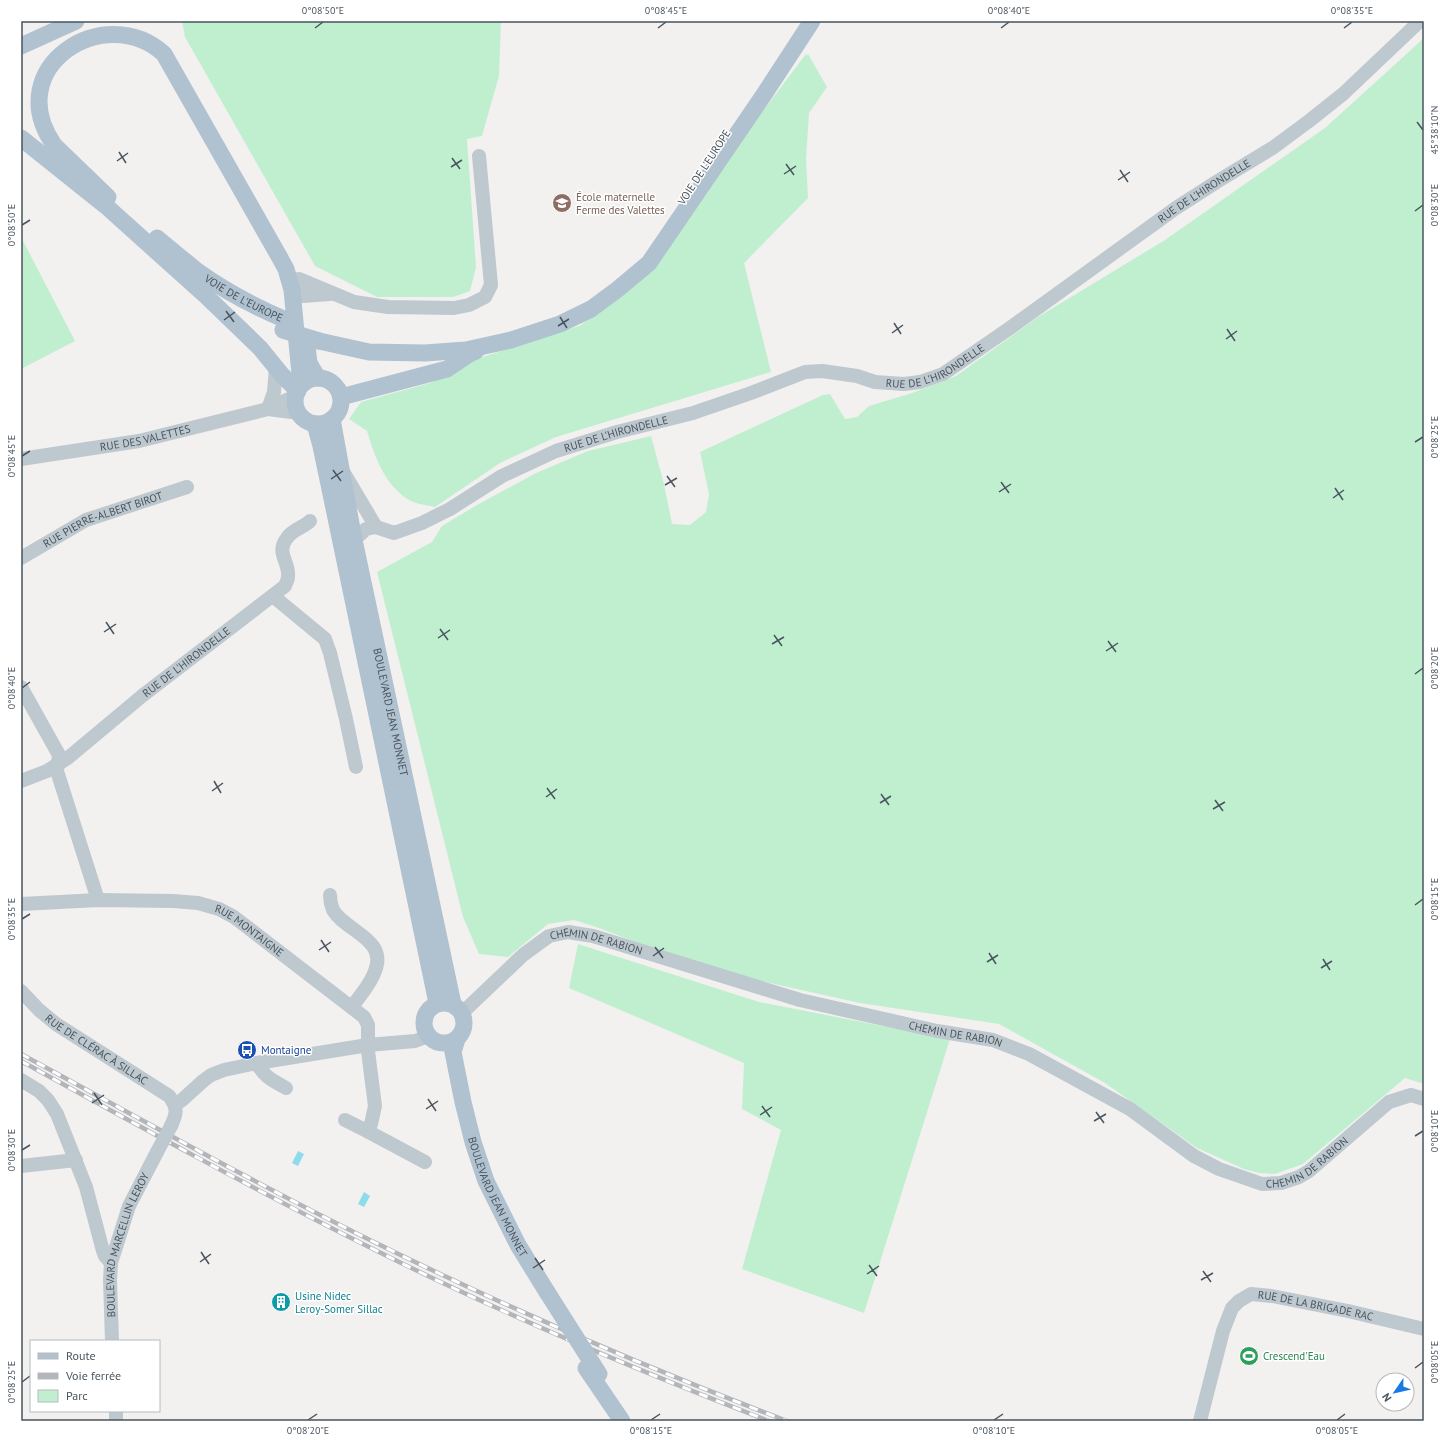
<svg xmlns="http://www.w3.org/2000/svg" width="1445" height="1442" viewBox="0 0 1445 1442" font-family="'PT Sans',sans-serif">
  <rect width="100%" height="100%" fill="#f3f0f0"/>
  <path fill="#c0efd0" d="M182,21H501L499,76L482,136L467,139L476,267L470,291L453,297H377L315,266L185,37Z
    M1424,38V1084L1405,1078L1303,1164L1275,1174L1259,1173L1244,1169L1197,1148L1105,1083L999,1024L860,1003L747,978L658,951L599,928L574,920L548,924L508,957L479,954L463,917L377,572L432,542L442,526L477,505L536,473L588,451L651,436L664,484L672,524L690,525L706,512L709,494L700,452L823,395L830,394L845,419L857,417L869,406L912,393L956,376L1038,317L1165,240L1325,128Z
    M806,54V56L808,54L827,87L809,113L806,159L808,198L744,263L771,372L556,437L500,463L435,507C427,505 417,504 411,501C385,487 375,457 367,431L349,419L361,402L430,383L470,364L473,360L579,326L624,295Z
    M21,237L75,341L21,369Z
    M578,944L759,1002L950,1039L864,1313L742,1269L781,1130L742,1109L744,1063L569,988Z"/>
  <path fill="#8ddcec" d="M298,1151L304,1154L298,1166L292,1163Z
    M364,1192L370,1196L364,1207L358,1204Z"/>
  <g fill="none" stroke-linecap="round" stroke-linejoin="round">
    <g stroke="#bec8cf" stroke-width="14">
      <path d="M290,282L299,279L354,302L388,307L454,308L469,305L485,297L491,285L479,156"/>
      <path d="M292,290L303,296L330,294"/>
      <path d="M268,409L274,392L276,367"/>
      <path d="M268,409L299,413"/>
      <path id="s1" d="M21,459L139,441L264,410L296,396"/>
      <path d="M344,473L376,527"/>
      <path id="s2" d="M354,540L366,529L376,527L394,533L422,523L450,509L502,476L556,451L617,432L693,413L751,393L805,372L822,371L857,376L875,382L904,384L920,382L943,374L1010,328L1176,208L1218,181L1274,147L1309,121L1343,94L1420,21"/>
      <path id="s3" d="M21,558L86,520L187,487"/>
      <path d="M273,596L325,639L330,653L346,719L356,767"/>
      <path d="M21,687L59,755L57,771L98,900"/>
      <path id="s4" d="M21,781L47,771L69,757L142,696L285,586C286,583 288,580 288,577C290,562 275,553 287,538C293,529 303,528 310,521"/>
      <path d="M330,895C330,900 331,905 333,910C345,931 388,939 375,971C371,984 360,995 352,1007"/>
      <path id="s5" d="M21,904L98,900L173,901L198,903L219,909L234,917L364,1017L368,1025V1051L375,1106L371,1124L367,1131L425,1162"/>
      <path id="s6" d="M21,991L39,1010L56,1024L169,1096C178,1108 177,1113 171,1126"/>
      <path id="s7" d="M462,1013L523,955L549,936L568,932L593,936L800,1000L937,1031L993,1040L1029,1054L1130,1109L1194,1156L1219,1169L1262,1184L1281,1183L1299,1177L1309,1171L1389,1102L1411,1095L1424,1099"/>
      <path d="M257,1063C264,1077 272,1080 286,1088"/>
      <path d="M21,1080L39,1091L48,1100L57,1114L86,1187L103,1251L105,1256L111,1263"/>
      <path d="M175,1105L182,1100L203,1081L211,1075L224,1070L257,1063L368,1045L415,1041L429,1036"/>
      <path d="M345,1120L367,1131"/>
      <path d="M21,1166L76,1160"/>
      <path id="s8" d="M112,1341L110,1280L111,1263L129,1206L157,1152"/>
      <path d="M116,1411V1421"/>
      <path id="s9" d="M1200,1421L1223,1331L1232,1308L1239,1301L1251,1294L1272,1296L1348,1311L1424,1329"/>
    </g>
    <g stroke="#b0c1cf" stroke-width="17">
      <path d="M21,46L76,21"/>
      <path d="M21,138L106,206L205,295L260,348L282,375L298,391"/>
      <path d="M108,197L54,145C0,67 105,0 164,54L280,258L286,269L292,290L301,385"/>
      <path id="s10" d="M157,238C170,249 184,260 197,271C225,291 255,307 286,320"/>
      <path d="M319,341L369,352L425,353L466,350L511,340L560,324L591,309L618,289L649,263L763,96L812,21"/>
      <path d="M307,346L309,363L318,378"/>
      <circle cx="318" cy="401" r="23"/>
      <path d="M341,397L447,369L471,353L476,351"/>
      <path id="s11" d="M332,419L354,540L453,1004"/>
      <path d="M315,424L321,446L437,1003"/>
      <circle cx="444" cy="1023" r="20"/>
      <path id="s12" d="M457,1039L453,1052L463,1102L473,1142L486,1181L518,1245L547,1292"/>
      <path d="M586,1368L622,1421"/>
    </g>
    <defs>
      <path id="rail" d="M21,1054C139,1118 256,1184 376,1243C510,1309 647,1368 787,1421
        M21,1061C137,1125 253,1189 371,1248C500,1313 634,1369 769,1421"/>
    </defs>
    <use href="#rail" stroke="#b2b6ba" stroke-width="4.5"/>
    <use href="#rail" stroke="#fff" stroke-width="3" stroke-dasharray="9" stroke-linecap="butt"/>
    <path stroke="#bec8cf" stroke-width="14" d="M157,1152L171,1126"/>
    <path stroke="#b0c1cf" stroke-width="17" d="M283,330L319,341
      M547,1292L599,1374"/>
  </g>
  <path fill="none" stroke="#48545e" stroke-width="1.5" d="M315,28L323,22M658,28L666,22M1001,28L1009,22M1344,28L1352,22M1417,122L1423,130M119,152L126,163M452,158L460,169M117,161L128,153M786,164L794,175M451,167L462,160M1120,170L1128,182M784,174L796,166M1118,180L1130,172M1415,211L1423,205M22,225L30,220M226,311L234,322M560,317L567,328M224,320L235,312M894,323L901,334M558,326L569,319M1227,329L1235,341M892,333L903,325M1226,339L1237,331M1415,442L1423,437M22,456L30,451M333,470L341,481M667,476L675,487M331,479L343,471M1001,482L1009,493M665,485L677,478M1335,488L1343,500M999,492L1011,484M1333,498L1344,490M106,622L114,634M440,629L448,640M104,632L116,624M774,635L782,646M438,638L450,630M1108,641L1116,652M772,644L784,637M1106,651L1118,643M1415,674L1423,668M22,688L30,682M214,781L221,793M547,788L555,799M212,791L223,783M881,794L889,805M546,797L557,789M1215,800L1223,811M880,803L891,796M1213,809L1225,802M1415,905L1423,899M22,919L30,914M321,940L329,952M655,947L663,958M319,950L331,942M989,953L996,964M653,956L664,948M1323,959L1330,970M987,962L998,955M1321,968L1332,961M94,1093L102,1105M428,1099L436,1111M92,1103L104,1095M762,1106L770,1117M426,1109L438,1101M1096,1112L1104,1123M760,1115L772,1107M1094,1121L1106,1114M1415,1136L1423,1131M22,1150L30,1145M201,1252L209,1264M535,1258L543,1270M200,1262L211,1254M869,1265L877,1276M533,1268L545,1260M1203,1271L1211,1282M867,1274L879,1266M1201,1280L1213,1273M1415,1368L1423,1362M22,1382L30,1376M308,1420L317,1414M651,1420L660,1414M994,1420L1003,1414M1337,1420L1345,1414"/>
  <defs>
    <symbol id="school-disc" viewBox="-11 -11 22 22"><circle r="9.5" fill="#8d6e63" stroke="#fff"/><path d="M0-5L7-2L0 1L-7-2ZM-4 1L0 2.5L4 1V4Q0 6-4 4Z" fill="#fff"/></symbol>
    <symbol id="bus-disc" viewBox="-11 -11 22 22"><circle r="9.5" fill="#1a4fb4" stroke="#fff"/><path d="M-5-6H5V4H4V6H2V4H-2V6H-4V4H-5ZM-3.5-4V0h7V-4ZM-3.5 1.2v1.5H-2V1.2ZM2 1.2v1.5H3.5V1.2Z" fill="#fff"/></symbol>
    <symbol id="building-disc" viewBox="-11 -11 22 22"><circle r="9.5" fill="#0f9aa8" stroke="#fff"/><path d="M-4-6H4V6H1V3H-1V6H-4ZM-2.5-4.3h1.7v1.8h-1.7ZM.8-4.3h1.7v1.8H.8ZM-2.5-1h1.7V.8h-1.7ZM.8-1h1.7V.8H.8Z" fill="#fff"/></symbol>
    <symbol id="stadium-disc" viewBox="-11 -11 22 22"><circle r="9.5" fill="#2e9e5b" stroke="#fff"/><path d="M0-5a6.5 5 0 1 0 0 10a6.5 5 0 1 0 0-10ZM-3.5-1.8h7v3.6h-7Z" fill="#fff"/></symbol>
  </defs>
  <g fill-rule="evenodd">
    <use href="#school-disc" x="551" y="192" width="22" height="22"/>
    <use href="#bus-disc" x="236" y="1039" width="22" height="22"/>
    <use href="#building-disc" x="270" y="1291" width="22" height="22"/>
    <use href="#stadium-disc" x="1238" y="1345" width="22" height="22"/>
  </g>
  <g text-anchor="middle" stroke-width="3" stroke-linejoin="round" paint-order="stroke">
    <g font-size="11" fill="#48545e" stroke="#fff">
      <text transform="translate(704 167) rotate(-57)" y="4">VOIE DE L'EUROPE</text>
      <text dy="4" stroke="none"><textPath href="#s2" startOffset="949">RUE DE L'HIRONDELLE</textPath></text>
      <text dy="4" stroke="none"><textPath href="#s10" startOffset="106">VOIE DE L'EUROPE</textPath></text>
      <text dy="4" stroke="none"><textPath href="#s2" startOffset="625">RUE DE L'HIRONDELLE</textPath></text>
      <text dy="4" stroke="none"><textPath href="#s2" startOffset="290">RUE DE L'HIRONDELLE</textPath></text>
      <text dy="4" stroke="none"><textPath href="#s1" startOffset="126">RUE DES VALETTES</textPath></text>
      <text dy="4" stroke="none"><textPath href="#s3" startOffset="91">RUE PIERRE-ALBERT BIROT</textPath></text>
      <text dy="4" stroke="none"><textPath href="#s4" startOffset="205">RUE DE L'HIRONDELLE</textPath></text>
      <text dy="4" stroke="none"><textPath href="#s11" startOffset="299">BOULEVARD JEAN MONNET</textPath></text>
      <text dy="4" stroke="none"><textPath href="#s5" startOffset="236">RUE MONTAIGNE</textPath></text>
      <text dy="4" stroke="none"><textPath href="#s7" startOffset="165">CHEMIN DE RABION</textPath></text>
      <text dy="4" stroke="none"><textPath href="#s7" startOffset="537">CHEMIN DE RABION</textPath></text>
      <text dy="4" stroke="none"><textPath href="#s6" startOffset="96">RUE DE CLÉRAC À SILLAC</textPath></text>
      <text dy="4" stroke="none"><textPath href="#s7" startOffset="933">CHEMIN DE RABION</textPath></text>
      <text dy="4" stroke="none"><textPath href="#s12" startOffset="166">BOULEVARD JEAN MONNET</textPath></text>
      <text dy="4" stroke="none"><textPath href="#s8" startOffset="99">BOULEVARD MARCELLIN LEROY</textPath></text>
      <text dy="4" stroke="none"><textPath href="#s9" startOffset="207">RUE DE LA BRIGADE RAC</textPath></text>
    </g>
    <g font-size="11" fill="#785e54" stroke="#fff" text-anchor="start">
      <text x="576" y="201">École maternelle<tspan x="576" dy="13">Ferme des Valettes</tspan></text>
    </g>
    <g font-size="11" fill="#164399" stroke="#fff" text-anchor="start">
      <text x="261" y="1054">Montaigne</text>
    </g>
    <g font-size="11" fill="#0d838f" stroke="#fff" text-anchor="start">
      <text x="295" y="1300">Usine Nidec<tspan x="295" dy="13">Leroy-Somer Sillac</tspan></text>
    </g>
    <g font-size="11" fill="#27864d" stroke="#fff" text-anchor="start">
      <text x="1263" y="1360">Crescend'Eau</text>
    </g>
  </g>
  <rect width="1445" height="1442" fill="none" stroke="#ffffff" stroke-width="44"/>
  <rect x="30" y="1340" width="130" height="72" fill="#ffffff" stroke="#b6bbbf"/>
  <rect x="38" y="1353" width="20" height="6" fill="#b0c1cf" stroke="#b6bbbf"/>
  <text x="66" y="1360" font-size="12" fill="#48545e">Route</text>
  <rect x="38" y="1373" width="20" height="6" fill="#b2b6ba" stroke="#b6bbbf"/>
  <text x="66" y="1380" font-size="12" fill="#48545e">Voie ferrée</text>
  <rect x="38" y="1390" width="20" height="12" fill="#c0efd0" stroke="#b6bbbf"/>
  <text x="66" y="1400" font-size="12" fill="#48545e">Parc</text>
  <g transform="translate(1395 1392) rotate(236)"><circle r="19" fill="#ffffff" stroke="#b6bbbf"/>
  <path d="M0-3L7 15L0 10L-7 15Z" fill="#1a7ae3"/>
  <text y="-6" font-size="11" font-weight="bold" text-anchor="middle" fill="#48545e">N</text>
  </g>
  <rect x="22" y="22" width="1401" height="1398" fill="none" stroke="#48545e" stroke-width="1.5"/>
  <g font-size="10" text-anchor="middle" fill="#48545e">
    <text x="323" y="14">0°08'50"E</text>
    <text x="666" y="14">0°08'45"E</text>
    <text x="1009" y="14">0°08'40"E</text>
    <text x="1352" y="14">0°08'35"E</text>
    <text transform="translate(1434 130) rotate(-90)" y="4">45°38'10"N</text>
    <text transform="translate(1434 205) rotate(-90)" y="4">0°08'30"E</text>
    <text transform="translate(11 225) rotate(-90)" y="4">0°08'50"E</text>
    <text transform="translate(1434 437) rotate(-90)" y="4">0°08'25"E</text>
    <text transform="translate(11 456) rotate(-90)" y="4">0°08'45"E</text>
    <text transform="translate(1434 668) rotate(-90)" y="4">0°08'20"E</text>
    <text transform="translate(11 688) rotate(-90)" y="4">0°08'40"E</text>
    <text transform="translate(1434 899) rotate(-90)" y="4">0°08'15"E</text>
    <text transform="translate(11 919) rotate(-90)" y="4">0°08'35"E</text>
    <text transform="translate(1434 1131) rotate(-90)" y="4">0°08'10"E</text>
    <text transform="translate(11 1150) rotate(-90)" y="4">0°08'30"E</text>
    <text transform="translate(1434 1362) rotate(-90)" y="4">0°08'05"E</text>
    <text transform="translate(11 1382) rotate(-90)" y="4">0°08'25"E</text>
    <text x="308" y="1434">0°08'20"E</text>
    <text x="651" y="1434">0°08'15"E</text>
    <text x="994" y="1434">0°08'10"E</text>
    <text x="1337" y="1434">0°08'05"E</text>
  </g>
</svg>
